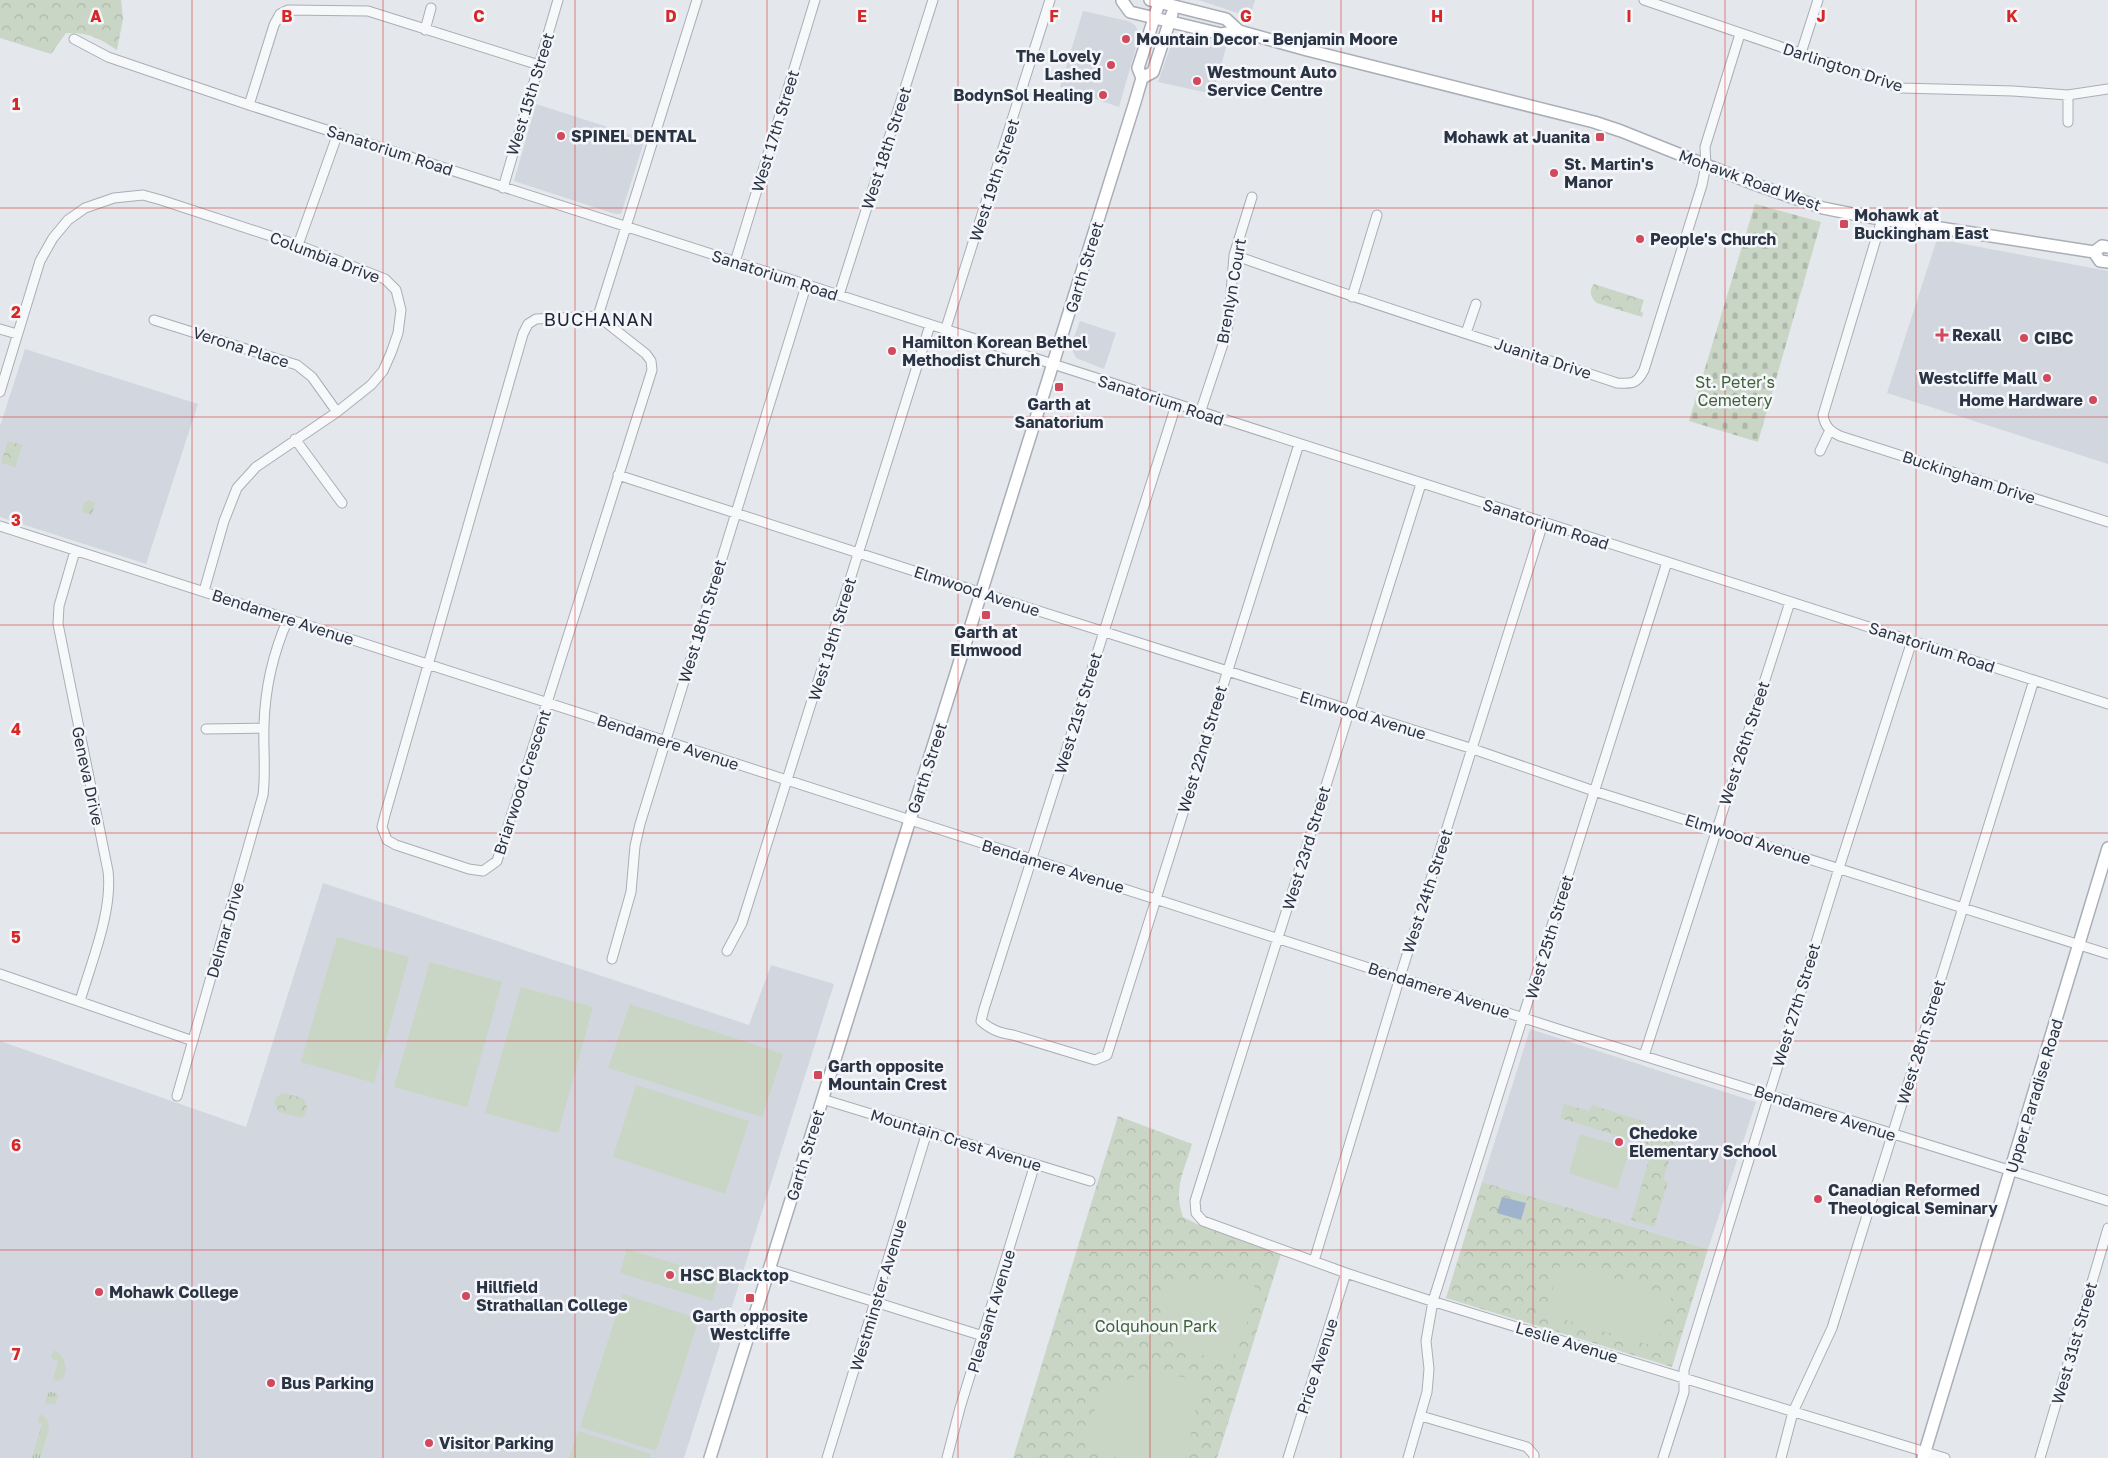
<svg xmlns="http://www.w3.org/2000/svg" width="2108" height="1458" viewBox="0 0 2108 1458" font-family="'Golos Text',sans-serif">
  <defs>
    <pattern id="grass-tufts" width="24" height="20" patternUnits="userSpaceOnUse" patternTransform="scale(1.25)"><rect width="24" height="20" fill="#c9d6c5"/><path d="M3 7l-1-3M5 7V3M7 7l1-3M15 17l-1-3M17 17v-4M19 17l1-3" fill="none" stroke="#adb8ab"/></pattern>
    <pattern id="cemetery-stones" width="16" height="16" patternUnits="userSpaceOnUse" patternTransform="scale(1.25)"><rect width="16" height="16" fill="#c9d6c5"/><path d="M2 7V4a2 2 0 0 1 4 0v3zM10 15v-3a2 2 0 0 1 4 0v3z" fill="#adb8ab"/></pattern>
    <pattern id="park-crowns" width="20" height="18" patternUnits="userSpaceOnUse" patternTransform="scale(1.25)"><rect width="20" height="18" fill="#c9d6c5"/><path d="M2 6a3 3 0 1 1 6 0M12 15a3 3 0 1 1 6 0" fill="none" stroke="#adb8ab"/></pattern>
  </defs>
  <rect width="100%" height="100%" fill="#e4e7ec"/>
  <path fill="#d2d6de" d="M1198,0H1255L1250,17Z
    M1083,11L1128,21L1135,25L1138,31V40L1119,107L1060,87Z
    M1182,33L1227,44L1213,94L1158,82L1172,42Z
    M536,104L645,139L621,214H615L514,181Z
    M1937,239L2108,271V464L1887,393Z
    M1080,321L1116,333L1104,369L1076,358L1072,350L1074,337Z
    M25,349L198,404L146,564L0,517V426Z
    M323,883L749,1025L771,965L834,984L684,1458H0V1041L246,1127Z
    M1530,1029L1756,1102L1708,1249L1482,1182Z"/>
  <path fill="url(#grass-tufts)" d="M54,1350C64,1356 69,1367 63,1378L57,1381L53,1380L58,1361L51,1358Z
    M49,1391L57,1394L58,1397L55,1404H47L45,1402Z
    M40,1414L47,1419L49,1429L40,1458H32L42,1424L38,1422Z"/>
  <path fill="url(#cemetery-stones)" d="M1755,204L1821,222L1758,442L1689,421Z"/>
  <path fill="url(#park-crowns)" d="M0,0H121L123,19L117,50C99,38 89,32 66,33L51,54L0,38Z
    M1594,284L1644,300L1640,311L1643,313L1642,317L1597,303C1591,298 1588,291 1594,284Z
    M8,441L22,445L15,467L1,463Z
    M88,500L95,503L92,515L82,512L83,505Z
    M282,1093L303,1098L307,1107L305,1115L301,1118L279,1112L274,1102L276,1098Z
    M1564,1104L1589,1111L1592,1105L1645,1122L1644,1126L1677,1136L1663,1180L1668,1182L1654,1227L1631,1220L1653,1147L1560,1118Z
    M1118,1116L1192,1144C1184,1172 1173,1188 1183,1217L1197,1224L1281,1254L1217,1458H1013Z
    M1482,1182L1708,1249L1672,1367L1446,1298Z"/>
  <path fill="#c9d6c5" d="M337,937L409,957L374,1083L301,1062Z
    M430,962L502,982L467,1107L394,1087Z
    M521,987L593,1007L558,1133L485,1113Z
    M630,1004L783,1054L762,1117L608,1068Z
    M636,1085L749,1121L725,1194L613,1157Z
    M1580,1134L1630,1149L1617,1189L1569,1173Z
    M627,1249L719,1277L712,1301L620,1273Z
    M1561,1262L1672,1296L1656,1347L1545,1314Z
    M1163,1282L1254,1286L1259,1293L1231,1361C1182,1357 1160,1331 1163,1282Z
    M623,1294L699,1319L656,1451L580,1427Z
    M1142,1374L1183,1377L1201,1383L1186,1458H1120L1085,1450C1091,1407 1099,1388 1142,1374Z
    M578,1431L651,1454L650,1458H569Z"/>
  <path fill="#9fb4cc" d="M1502,1197L1526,1203L1521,1220L1497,1213Z"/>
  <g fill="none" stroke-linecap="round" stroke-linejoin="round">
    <defs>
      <path id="street" d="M1644,0L1901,88L2013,91L2068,95L2108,89
        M425,30L431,8
        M74,39L108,57L249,105L2108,704
        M1801,53L1818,0
        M249,105L274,25L280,14L288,10L368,11L539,65
        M2068,122V95
        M503,188L558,0
        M1882,219L1823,415C1825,427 1830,431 1840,436L2108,522
        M298,245L338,133
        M1234,255C1361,301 1490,341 1617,383C1632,384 1637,384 1644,370L1702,185L1706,165L1705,147L1740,34
        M735,262L815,0
        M839,295L933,0
        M1352,297L1377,215
        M598,316L646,354L651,361L652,370L497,861L483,871L469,869L396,845L387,840L382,827L385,815L523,334L528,324L536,319L598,316L697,0
        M154,320L297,365L312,377L337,412
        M0,329L17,334
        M945,331L1050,0
        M1466,333L1476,304
        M0,392L40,261L53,238L68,220L85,208L114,198L143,195L161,200L298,245L385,279L396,290L401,310L398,333L391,353L383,371L371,385L337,412L256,467L237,488L224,521L204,591
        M1176,405L984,1009L981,1021C991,1030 1000,1033 1013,1035L1095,1060L1107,1055L1299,444
        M1200,413L1226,335L1229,319L1234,255L1252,197
        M295,439L342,503
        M1820,451L1830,430
        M618,475L982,593L1473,749L1594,791L2108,954
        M1421,484L1195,1201L1196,1213L1203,1221L1346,1273L1425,1299L1945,1458
        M0,526L1561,1030L2108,1201
        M75,551L59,606L58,624L108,871C113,911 91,963 80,1001
        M206,729L264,728
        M727,951L742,923L930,325
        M612,959L631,892L635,846L640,824L806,286
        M0,974L193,1041
        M1644,1056L1790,602
        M177,1096L263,795C266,771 263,748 264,725C265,688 273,653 288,619
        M822,1099L1090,1181
        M1314,1261L1400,977L1543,523
        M770,1269L983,1336
        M1421,1416L1527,1447L1534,1455V1458
        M827,1458L927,1132
        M947,1458L960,1408L1035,1164
        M1288,1458L1346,1273
        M1408,1458L1427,1392L1429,1369L1426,1341L1433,1301L1667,562
        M1663,1458L1684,1392V1370L1839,868L1912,641
        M1781,1458L1793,1412L1832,1328L2034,680
        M2040,1458L2108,1228"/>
      <path id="secondary" d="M1150,0L1226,19L1239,31L1307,50L1594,122L1621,131L1754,184L1823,208L1863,216L2094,252L2102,246L2108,247
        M1122,1L1130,12L1221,34L1239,31
        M1142,78L1153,72L1172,14
        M2094,252L2100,261L2108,262
        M710,1458L1135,102L1142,78L1138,68L1160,0
        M1923,1458L2108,848"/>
    </defs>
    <use href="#street" stroke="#a9aeb7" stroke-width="11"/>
    <use href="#secondary" stroke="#a9aeb7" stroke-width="14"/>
    <use href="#street" stroke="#f7f8fa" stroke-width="9"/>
    <use href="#secondary" stroke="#fff" stroke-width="11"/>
  </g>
  <path fill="none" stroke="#d62828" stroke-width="1" stroke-opacity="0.55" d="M192,0V1458M383,0V1458M575,0V1458M767,0V1458M958,0V1458M1150,0V1458M1341,0V1458M1533,0V1458M1725,0V1458M1916,0V1458M0,208H2108M0,417H2108M0,625H2108M0,833H2108M0,1041H2108M0,1250H2108"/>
  <g fill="#d1495b" stroke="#f4f6f9" stroke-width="2">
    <circle cx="1126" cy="39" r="5"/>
    <circle cx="1111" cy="65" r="5"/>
    <circle cx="1197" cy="81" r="5"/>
    <circle cx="1103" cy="95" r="5"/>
    <circle cx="561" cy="136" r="5"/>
    <rect x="1595" y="132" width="10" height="10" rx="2.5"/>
    <circle cx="1554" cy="173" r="5"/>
    <rect x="1839" y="219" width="10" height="10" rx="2.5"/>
    <circle cx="1640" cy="239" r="5"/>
    <path d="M1939.5 327.5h5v5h5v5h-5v5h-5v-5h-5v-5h5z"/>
    <circle cx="2024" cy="338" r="5"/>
    <circle cx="892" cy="351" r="5"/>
    <circle cx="2047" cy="378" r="5"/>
    <rect x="1054" y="382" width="10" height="10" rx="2.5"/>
    <circle cx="2093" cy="400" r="5"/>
    <rect x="981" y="610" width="10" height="10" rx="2.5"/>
    <rect x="813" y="1070" width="10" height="10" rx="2.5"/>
    <circle cx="1619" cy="1142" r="5"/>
    <circle cx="1818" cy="1199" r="5"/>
    <circle cx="670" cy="1275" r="5"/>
    <circle cx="99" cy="1292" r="5"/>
    <circle cx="466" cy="1296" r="5"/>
    <rect x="745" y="1293" width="10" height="10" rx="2.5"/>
    <circle cx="271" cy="1383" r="5"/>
    <circle cx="429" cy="1443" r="5"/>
  </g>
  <g text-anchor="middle" stroke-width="5" stroke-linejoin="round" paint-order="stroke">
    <g font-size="16" font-weight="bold" fill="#2b3445" stroke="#f4f6f9" text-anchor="start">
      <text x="1136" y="45">Mountain Decor - Benjamin Moore</text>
      <text x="1101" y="62" text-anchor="end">The Lovely<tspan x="1101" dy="18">Lashed</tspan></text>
      <text x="1207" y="78">Westmount Auto<tspan x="1207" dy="18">Service Centre</tspan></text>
      <text x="1093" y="101" text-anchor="end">BodynSol Healing</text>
      <text x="571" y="142">SPINEL DENTAL</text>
      <text x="1590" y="143" text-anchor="end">Mohawk at Juanita</text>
      <text x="1564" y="170">St. Martin's<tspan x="1564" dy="18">Manor</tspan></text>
      <text x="1854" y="221">Mohawk at<tspan x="1854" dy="18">Buckingham East</tspan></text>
      <text x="1650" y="245">People's Church</text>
      <text x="1952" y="341">Rexall</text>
      <text x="2034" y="344">CIBC</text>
      <text x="902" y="348">Hamilton Korean Bethel<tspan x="902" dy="18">Methodist Church</tspan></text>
      <text x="2037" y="384" text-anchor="end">Westcliffe Mall</text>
      <text x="2083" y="406" text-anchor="end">Home Hardware</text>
      <text x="1059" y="410" text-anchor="middle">Garth at<tspan x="1059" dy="18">Sanatorium</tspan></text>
      <text x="986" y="638" text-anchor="middle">Garth at<tspan x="986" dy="18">Elmwood</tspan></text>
      <text x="828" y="1072">Garth opposite<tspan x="828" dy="18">Mountain Crest</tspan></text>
      <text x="1629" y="1139">Chedoke<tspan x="1629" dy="18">Elementary School</tspan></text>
      <text x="1828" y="1196">Canadian Reformed<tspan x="1828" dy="18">Theological Seminary</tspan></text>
      <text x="680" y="1281">HSC Blacktop</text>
      <text x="476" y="1293">Hillfield<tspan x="476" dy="18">Strathallan College</tspan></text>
      <text x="109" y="1298">Mohawk College</text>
      <text x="750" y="1322" text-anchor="middle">Garth opposite<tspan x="750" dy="18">Westcliffe</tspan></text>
      <text x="281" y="1389">Bus Parking</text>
      <text x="439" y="1449">Visitor Parking</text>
    </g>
    <g font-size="16" fill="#2b3445" stroke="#f4f6f9">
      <text transform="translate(1843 67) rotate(18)" y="6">Darlington Drive</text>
      <text transform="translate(530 94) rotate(-73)" y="6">West 15th Street</text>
      <text transform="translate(775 131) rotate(-73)" y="6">West 17th Street</text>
      <text transform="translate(886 148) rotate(-72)" y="6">West 18th Street</text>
      <text transform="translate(390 150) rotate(18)" y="6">Sanatorium Road</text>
      <text transform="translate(994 180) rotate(-72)" y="6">West 19th Street</text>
      <text transform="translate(1750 180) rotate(20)" y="6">Mohawk Road West</text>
      <text transform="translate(325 257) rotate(21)" y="6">Columbia Drive</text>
      <text transform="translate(1084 267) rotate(-73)" y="6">Garth Street</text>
      <text transform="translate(775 275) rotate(18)" y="6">Sanatorium Road</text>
      <text transform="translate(1231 291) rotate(-80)" y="6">Brenlyn Court</text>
      <text transform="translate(241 347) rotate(18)" y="6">Verona Place</text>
      <text transform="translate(1543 358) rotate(18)" y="6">Juanita Drive</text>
      <text transform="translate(1161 400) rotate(18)" y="6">Sanatorium Road</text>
      <text transform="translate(1969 477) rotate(18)" y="6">Buckingham Drive</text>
      <text transform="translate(1546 524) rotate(18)" y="6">Sanatorium Road</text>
      <text transform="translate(977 591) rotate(18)" y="6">Elmwood Avenue</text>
      <text transform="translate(283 617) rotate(18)" y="6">Bendamere Avenue</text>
      <text transform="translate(702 621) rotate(-73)" y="6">West 18th Street</text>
      <text transform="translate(832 639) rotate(-73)" y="6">West 19th Street</text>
      <text transform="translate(1932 647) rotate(18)" y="6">Sanatorium Road</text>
      <text transform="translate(1078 713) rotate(-73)" y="6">West 21st Street</text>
      <text transform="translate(1363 715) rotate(17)" y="6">Elmwood Avenue</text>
      <text transform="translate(668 742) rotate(18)" y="6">Bendamere Avenue</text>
      <text transform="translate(1744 743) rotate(-72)" y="6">West 26th Street</text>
      <text transform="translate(1202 749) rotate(-73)" y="6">West 22nd Street</text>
      <text transform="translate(927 768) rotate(-72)" y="6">Garth Street</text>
      <text transform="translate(88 776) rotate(78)" y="6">Geneva Drive</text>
      <text transform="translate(522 782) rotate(-72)" y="6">Briarwood Crescent</text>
      <text transform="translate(1748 839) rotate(18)" y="6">Elmwood Avenue</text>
      <text transform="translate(1306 848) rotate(-73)" y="6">West 23rd Street</text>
      <text transform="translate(1053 866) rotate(17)" y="6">Bendamere Avenue</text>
      <text transform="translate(1427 891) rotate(-72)" y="6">West 24th Street</text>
      <text transform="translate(225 930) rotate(-74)" y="6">Delmar Drive</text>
      <text transform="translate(1549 937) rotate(-73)" y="6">West 25th Street</text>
      <text transform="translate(1439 990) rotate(18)" y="6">Bendamere Avenue</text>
      <text transform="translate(1796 1005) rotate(-73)" y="6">West 27th Street</text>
      <text transform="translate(1921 1042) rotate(-73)" y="6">West 28th Street</text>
      <text transform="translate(2034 1096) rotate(-73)" y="6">Upper Paradise Road</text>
      <text transform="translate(1825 1113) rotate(18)" y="6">Bendamere Avenue</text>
      <text transform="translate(956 1140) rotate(17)" y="6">Mountain Crest Avenue</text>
      <text transform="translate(805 1155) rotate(-73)" y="6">Garth Street</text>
      <text transform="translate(878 1295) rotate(-73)" y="6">Westminster Avenue</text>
      <text transform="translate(991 1311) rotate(-73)" y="6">Pleasant Avenue</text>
      <text transform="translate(1567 1342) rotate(17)" y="6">Leslie Avenue</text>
      <text transform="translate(2074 1343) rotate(-74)" y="6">West 31st Street</text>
      <text transform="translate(1317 1366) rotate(-72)" y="6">Price Avenue</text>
    </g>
    <g font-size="16" fill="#3f6138" stroke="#f4f6f9">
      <text x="1735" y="388">St. Peter's<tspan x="1735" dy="18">Cemetery</tspan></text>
      <text x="1156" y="1332">Colquhoun Park</text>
    </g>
    <g font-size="18" letter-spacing="1" fill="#1d2536" stroke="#f4f6f9">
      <text x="599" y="326">BUCHANAN</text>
    </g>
  </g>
  <g font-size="16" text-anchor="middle" font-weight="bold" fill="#d62828" stroke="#f4f6f9" stroke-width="5" stroke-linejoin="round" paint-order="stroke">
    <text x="96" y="22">A</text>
    <text x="287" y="22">B</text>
    <text x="479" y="22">C</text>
    <text x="671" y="22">D</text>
    <text x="862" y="22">E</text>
    <text x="1054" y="22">F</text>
    <text x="1246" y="22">G</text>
    <text x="1437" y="22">H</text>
    <text x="1629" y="22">I</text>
    <text x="1821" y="22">J</text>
    <text x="2012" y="22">K</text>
    <text x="16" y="110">1</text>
    <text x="16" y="318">2</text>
    <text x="16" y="526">3</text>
    <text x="16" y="735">4</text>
    <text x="16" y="943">5</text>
    <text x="16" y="1151">6</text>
    <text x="16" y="1360">7</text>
  </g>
</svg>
